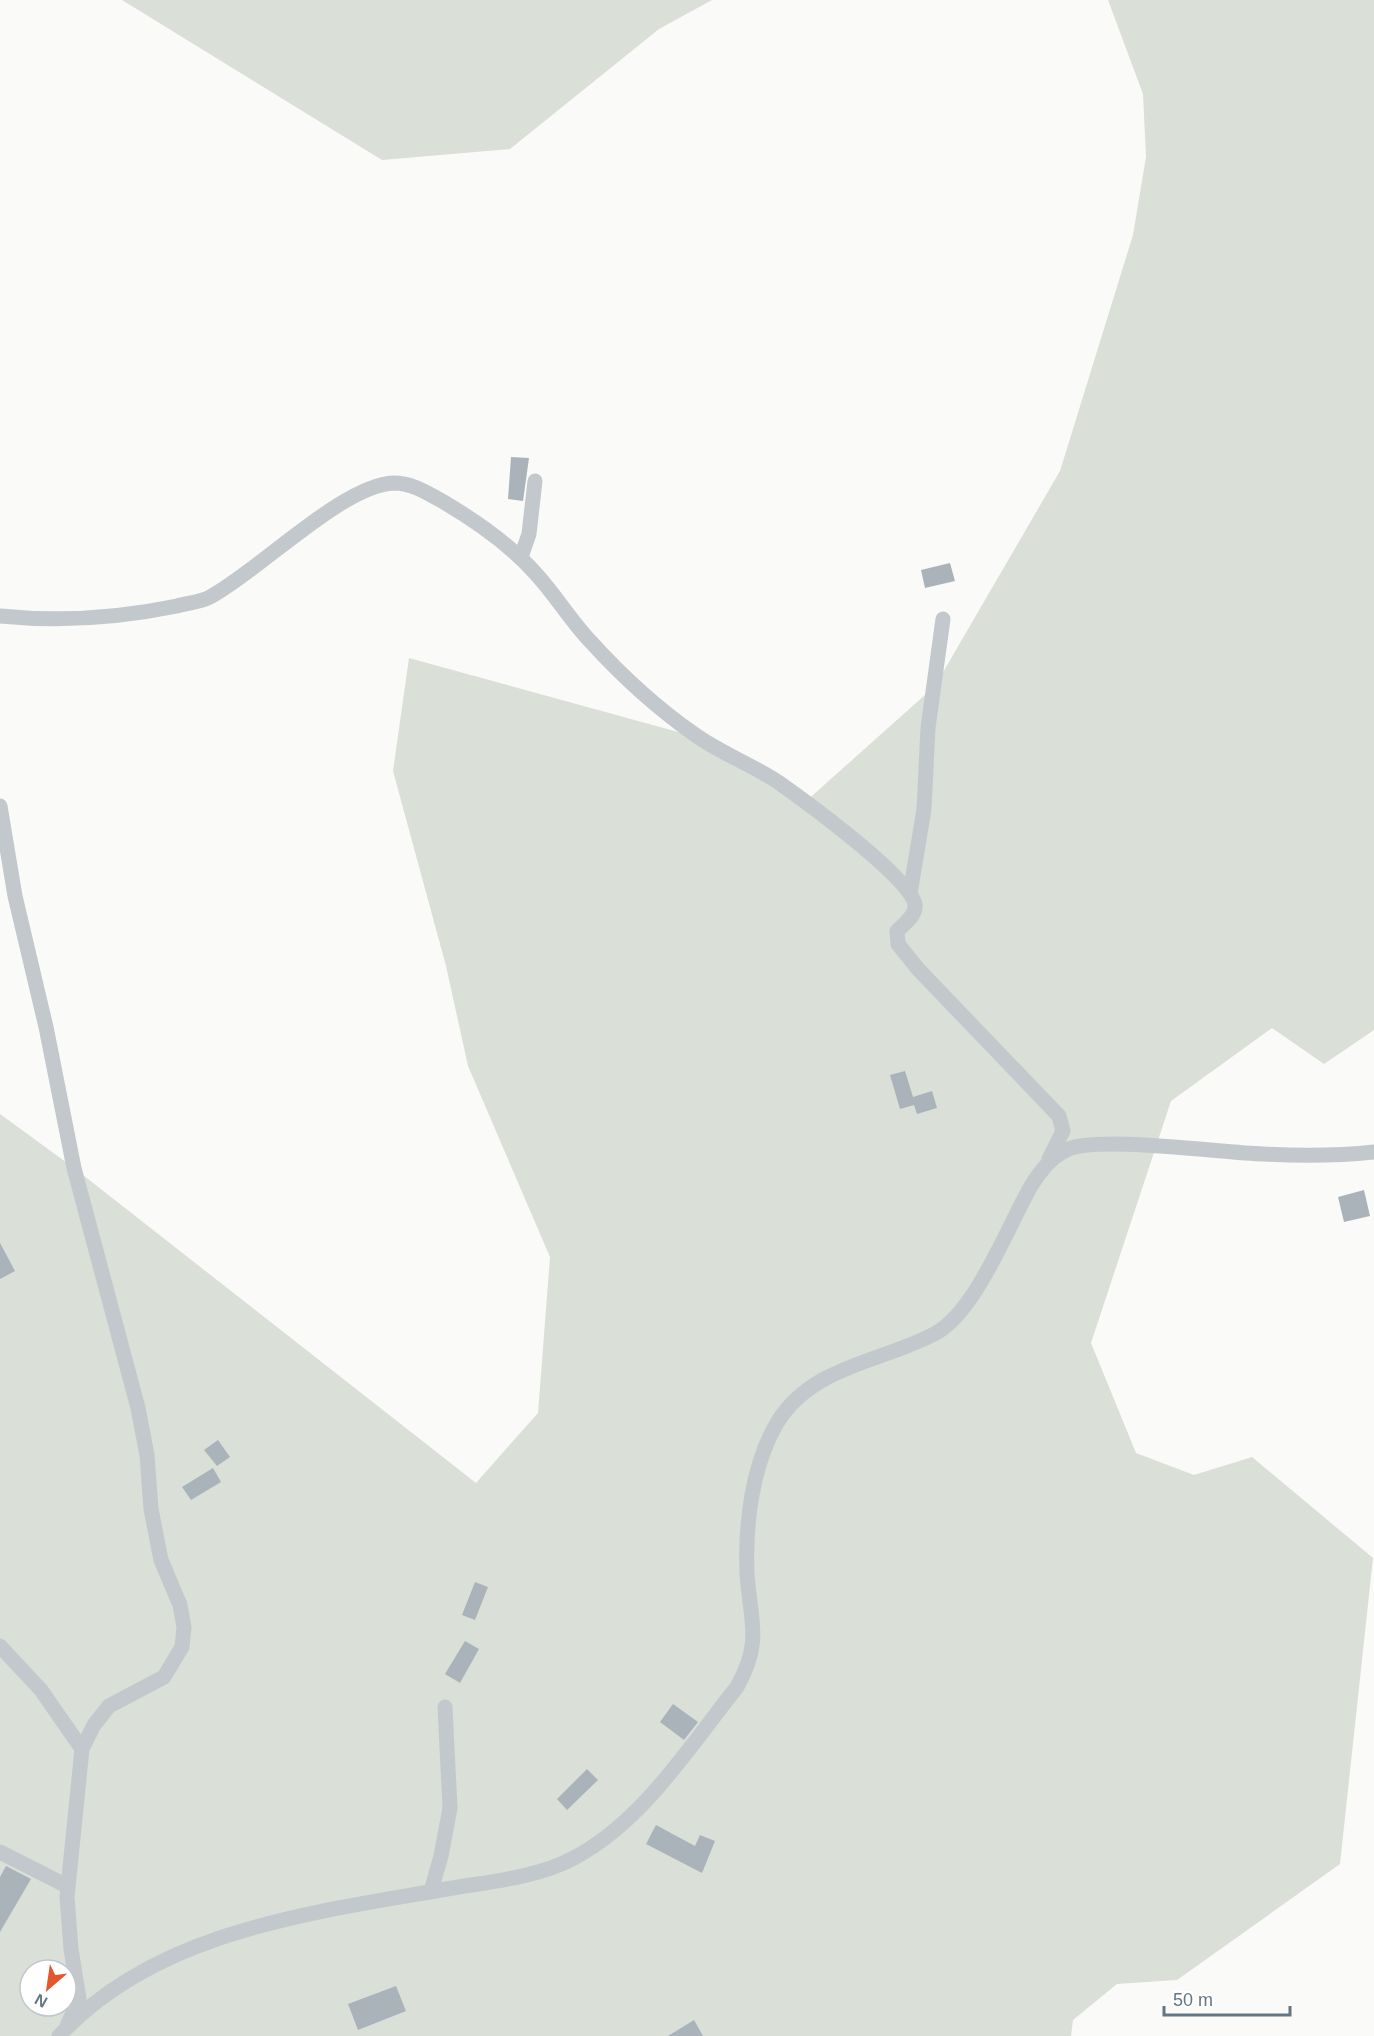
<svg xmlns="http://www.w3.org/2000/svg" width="1374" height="2036" viewBox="0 0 1374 2036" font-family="Helvetica,sans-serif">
  <rect width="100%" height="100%" fill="#fafaf8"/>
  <path fill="#dadfd7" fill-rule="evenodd" d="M122,0H712L659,29L510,149L382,160Z
    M1108,0H1374V1030L1324,1064L1272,1028L1171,1101L1091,1343L1136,1453L1194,1475L1252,1457L1373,1558L1340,1864L1177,1980L1117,1984L1073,2020L1071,2036H0V1114L74,1168L476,1483L538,1413L550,1257L468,1066L446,966L393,771L409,658L700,738L804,803L935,686L1060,471L1133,235L1146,157L1143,94ZM30,1970H66V2006H30Z"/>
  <path fill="#aab3b9" d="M511,457L529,458L523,501L508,499Z
    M950,563L955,581L925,588L921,570Z
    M905,1071L913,1097L932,1091L937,1108L917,1114L914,1105L900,1109L890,1075Z
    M1364,1190L1370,1216L1344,1222L1338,1197Z
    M0,1243L15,1271L0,1279Z
    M218,1440L230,1457L217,1466L204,1450Z
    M213,1468L221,1482L191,1500L182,1487Z
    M475,1582L488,1587L475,1620L462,1615Z
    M465,1641L479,1649L460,1683L445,1674Z
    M673,1704L698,1722L684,1740L660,1722Z
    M587,1769L598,1780L567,1810L557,1799Z
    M656,1825L695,1846L700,1835L715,1841L702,1873L646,1844Z
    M6,1866L31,1879L0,1932V1877Z
    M396,1986L406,2011L358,2030L348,2004Z
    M694,2020L703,2036H668Z"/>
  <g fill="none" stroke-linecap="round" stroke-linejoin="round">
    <path stroke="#c3c8cc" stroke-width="15" d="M521,557L529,534L535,481
      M0,616C59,622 119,618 177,606C188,603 201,602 210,597C259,571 342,485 394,483C412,483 427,493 442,501C476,521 511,545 537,575C556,596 571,621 591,642C621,675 657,708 694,734C720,753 751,764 778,782C805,801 908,876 915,904C917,915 904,924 897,931L898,944L918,969L1059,1116L1063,1131L1049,1159
      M0,806L15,896L46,1027L74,1168L138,1408L147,1455L151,1509L161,1560L180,1605L184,1627L182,1647L164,1677L109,1706L94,1725L82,1749L67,1897L71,1949L79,1999L67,2026
      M910,894L924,809L928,728L943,619
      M0,1646L41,1690L82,1749
      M0,1852L67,1886
      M431,1891L441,1856L450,1808L445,1707
      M59,2036C155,1932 309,1913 441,1890C484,1882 533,1879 572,1859C642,1823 689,1747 737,1687C763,1641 750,1621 747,1573C745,1525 752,1465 777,1423C812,1365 883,1362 936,1333C976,1311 1008,1226 1031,1186C1040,1172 1050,1158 1066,1150C1097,1135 1222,1153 1263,1154C1300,1156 1337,1156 1374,1152"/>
  </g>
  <g transform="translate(48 1988) rotate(209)"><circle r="28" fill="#ffffff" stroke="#c1c8cd" stroke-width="1.5"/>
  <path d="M0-4.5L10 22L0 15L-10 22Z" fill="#e4572e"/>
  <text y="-9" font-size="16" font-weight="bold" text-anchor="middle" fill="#657683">N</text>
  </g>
  <path d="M1164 2006v9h126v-9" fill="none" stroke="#657683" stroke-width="3"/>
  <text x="1173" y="2006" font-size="18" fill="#657683" stroke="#ffffff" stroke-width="4.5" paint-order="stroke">50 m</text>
</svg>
